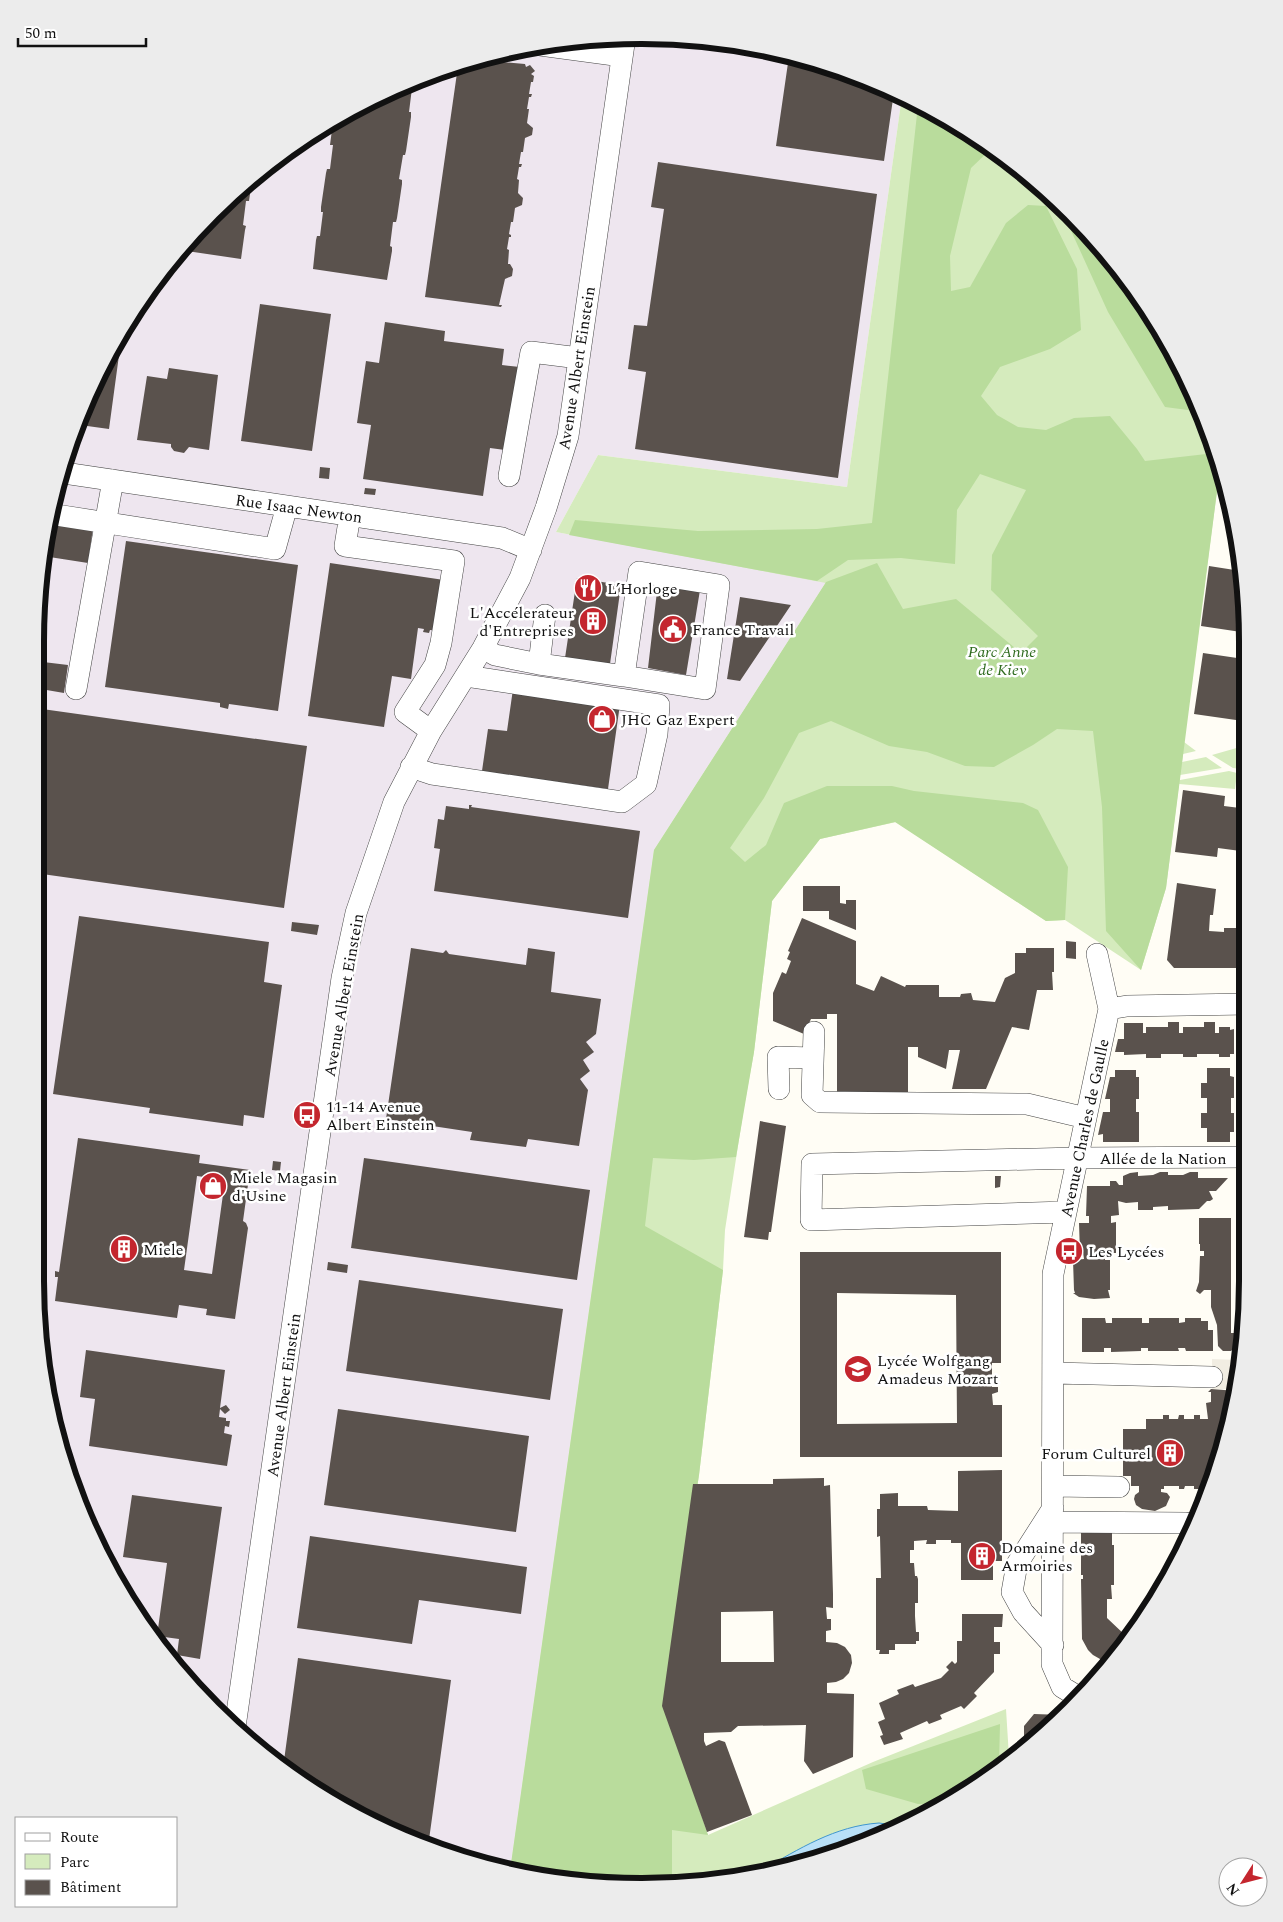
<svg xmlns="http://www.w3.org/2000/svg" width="1283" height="1922" viewBox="0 0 1283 1922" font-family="Spectral,serif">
  <rect width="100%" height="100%" fill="#fffdf5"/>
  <path fill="#eee6ef" d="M641,35L760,47L873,81L902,96L847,487L598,455L556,532L826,582L654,850L510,1871L485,1866L410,1841L272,1761L186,1681L137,1618L67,1475L40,1360L35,642L47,523L98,373L160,273L212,213L304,137L409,81L523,47Z"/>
  <path fill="#d5ebbd" d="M902,96L978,137L1070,212L1146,304L1202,409L1220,468L1184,742L1196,751L1183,754L1182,762L1206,757L1222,768L1180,775V780L1229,771L1237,773L1235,789L1179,784L1166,888L1141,970L1065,920L1046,921L896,822L820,839L772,901L754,1052L744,1107L725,1230L723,1270L699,1475L664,1705L708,1835L873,1762L1006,1709L1009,1757L944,1806L837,1855L760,1875L602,1886L510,1871L654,850L826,583L556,532L598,455L847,487Z
    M1240,747L1248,759V770L1233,768L1212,755Z"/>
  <path fill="#b9dc9c" d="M918,105L978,137L992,148L971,168L950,256L951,291L970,287L1006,223L1028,205L1046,206L1077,269L1081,330L1050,349L1000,367L981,396L997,415L1018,427L1046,430L1074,418L1110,416L1137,449L1145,461L1215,453L1220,468L1166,888L1141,970L1106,931L1102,807L1093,731L1057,729L1033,745L994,767L965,766L927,752L889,746L831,721L799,733L764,798L730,848L745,862L766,845L784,803L827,786H892L914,791L1023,803L1038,810L1068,867L1065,920L1046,921L895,822L820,839L772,901L754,1052L736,1157L694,1160L653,1158L645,1226L723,1270L699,1475L664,1705L708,1835L672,1830V1881L602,1886L510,1871L654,850L826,582L877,563L903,609L956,599L1021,653L1038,636L991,590L992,555L1026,490L980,474L957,510L955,564L901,558L848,560L817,581L569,535L575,520L698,531L817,529L872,523Z
    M1058,202L1070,212L1146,304L1203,412L1165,407L1108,312Z
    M1000,1724L999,1764L949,1803L918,1804L866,1789L862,1770Z"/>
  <path fill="#f1ede2" d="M1212,1359L1240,1360L1237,1389H1212Z"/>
  <path fill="#b9e0f7" stroke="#3f96cf" d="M879,1823L900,1826L837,1855L757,1876L762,1870C799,1849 835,1826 879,1823Z"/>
  <path fill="#5a524d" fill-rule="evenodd" d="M713,42L729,44L728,52L712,50Z
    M789,56L873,81L894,92L884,161L776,146Z
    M480,60L525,64L526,67L530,65L535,71L531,74L534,76L533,82H531L529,94H532L531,97H529L527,109H529L527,123L533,128L532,135L525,138L523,152H521L519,164H522L521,167H519L517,179L519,180L518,193L523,198L522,205L515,208L513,222H511L509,234L511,235V237H509L507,249L509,250L508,264H510L513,269L512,276L505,279L499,305H502L501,307L425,297L458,66Z
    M417,79L415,88H412L409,112H411V117L406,151L405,155H403L399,179L402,180V184L397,218L396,222H393L390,246L392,247V251L387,280L313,269L316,240L317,236H320L323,212H321V207L326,173L327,169H330L333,145H330L333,122L409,81Z
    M658,162L877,194L838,478L635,449L646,372L628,369L634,325L647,326L664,209L651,207Z
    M252,180L249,201H246L243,225L246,226L245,230L241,259L180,250L212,213Z
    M260,304L331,314L312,451L241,441Z
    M385,322L445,331L444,341L504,349L502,365L520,367L505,450L490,448L483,496L363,479L371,425L357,423L366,361L379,363Z
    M122,333L109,429L80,425L98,373Z
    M169,368L218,375L209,450L189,447L184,453L174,451L171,447V444L137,440L147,376L167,379Z
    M320,467L330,468L329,479L319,478Z
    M365,488L376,489L375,495L364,494Z
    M47,523L93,528L88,563L43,556Z
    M126,541L298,565L278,711L229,704L228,709L220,707V703L105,687Z
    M330,563L444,580L437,631L430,630L429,633L423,632L424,629L418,628L411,679L392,676L384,727L308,716Z
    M1209,566L1241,571L1245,614L1243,616L1241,632L1201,626Z
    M577,578L621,585L610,664L565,658Z
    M658,583L700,590L686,675L648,668Z
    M740,597L791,605L740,681L727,679Z
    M1203,653L1244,659L1243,668L1248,669V712L1237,710L1236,720L1194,714Z
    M35,661L68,665L64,693L35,688Z
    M513,689L620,704L608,789L482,771L488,729L507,731Z
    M35,708L307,746L284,908L42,874L46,847L38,846L42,818H36L39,790H36Z
    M1183,790L1225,796L1224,806L1248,809V852L1218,848L1217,857L1175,852Z
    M469,805H472L471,807L640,831L628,918L434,891L440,849L434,848L438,819L444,820L446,806L469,809Z
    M1177,883L1216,889L1213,915H1210L1209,931L1224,932V928H1243V916H1248V968H1174L1167,960Z
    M803,886H840V903L846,904V900H856V930L829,919V911H803Z
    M79,916L269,942L264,982L282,985L264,1118L244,1115L243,1126L149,1113L150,1108L53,1094Z
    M802,918L856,941V984L874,991L881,976L905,987L906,985H939V997H960L961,994L971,993L973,1000L995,1002L1005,978L1015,973V953H1026V948H1054V972H1052L1053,990H1037L1029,1030L1012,1027L986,1089H952L960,1050H949L946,1069L918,1057V1047H908V1098L837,1097V1014H827V1019H811L804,1034L773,1021V993L782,972L786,974L791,961L787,959L790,952L788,951Z
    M292,922L319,925L317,935L291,931Z
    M1066,941L1076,942V959L1066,958Z
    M411,948L443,953L446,950L449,954L526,965L528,948L555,952L551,992L601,999L596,1034L586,1042L594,1052L583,1060L590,1071L580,1079L588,1090L579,1146L528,1139L526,1147L470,1140L472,1132L386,1119Z
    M1168,1022H1179V1033H1183V1027H1204V1022H1215V1033H1219V1027H1230V1030L1234,1029V1054H1230V1057H1219V1054H1197V1057H1183V1054H1161V1058H1146V1054L1124,1055V1052H1115L1118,1039H1124V1023H1143V1033H1146V1027H1168Z
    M1207,1068H1230V1076L1234,1077V1098H1231V1113H1234V1132H1230V1142H1207V1128H1201V1113H1207V1098H1201V1083H1207Z
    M1115,1070H1136V1077H1139V1099H1136V1112H1139V1142H1103V1134L1098,1135L1103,1112H1110V1099H1105L1110,1077H1115Z
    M760,1121L786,1126L771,1232H769L768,1240L744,1237Z
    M78,1138L200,1155L199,1163L250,1170L243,1221L246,1223L248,1228L235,1319L206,1315L207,1309L179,1305L177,1318L55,1301L58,1277H55V1271L59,1272ZM197,1176L225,1180L212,1274L184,1270Z
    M364,1158L590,1190L577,1280L351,1248Z
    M273,1161L281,1162L280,1171L272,1170Z
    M1138,1172V1176L1153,1175L1160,1172H1168V1175H1183L1190,1172H1198V1178H1228L1216,1191H1209L1213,1199L1210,1201H1207L1199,1209L1168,1210V1206L1153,1207V1210H1138V1202L1126,1203L1118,1201L1119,1215L1111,1216V1223L1116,1222V1253H1105V1260H1110V1290H1108L1110,1298L1094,1299L1079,1297L1073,1293H1075L1074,1290L1073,1260L1084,1259L1083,1252L1080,1253L1079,1223H1089V1216H1086L1087,1186H1110V1181H1116L1119,1185H1123V1176L1130,1173Z
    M995,1176H1001L1000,1187L995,1188Z
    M1199,1218H1231V1333H1236V1346L1231,1351H1223L1218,1346L1217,1325L1211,1307V1290H1204L1200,1294L1196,1291L1199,1282L1200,1256H1204V1251H1200V1244H1199Z
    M800,1252H1001V1363H992V1387H998V1392L992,1394L993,1405H1002V1457H800ZM837,1293L956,1295L957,1423L837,1424Z
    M328,1262L348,1265L347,1273L327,1270Z
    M359,1280L563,1309L550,1400L346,1371Z
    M1082,1318H1105L1106,1323H1112V1318H1142V1323H1149V1318H1179V1323L1185,1322V1318H1201V1321H1208V1330H1213V1351H1186L1185,1348H1178L1179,1351H1148V1348H1141V1351L1111,1352V1348H1104V1352H1082Z
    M86,1350L225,1370L220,1408L226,1405L230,1410L225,1414L220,1409L219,1417L226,1418V1421H230L229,1427L225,1426L224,1433L232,1435L227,1466L89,1446L95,1399L80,1397Z
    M1211,1389L1237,1391L1236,1399L1207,1485L1200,1486V1489H1194V1486H1185L1184,1489H1179V1486H1164V1489H1161V1492L1167,1493L1170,1497L1166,1506L1155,1511L1142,1509L1136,1505L1134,1499L1135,1495L1139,1492V1486H1131V1476H1123V1429H1146V1419H1163V1415H1169V1419H1178L1179,1415H1184V1419H1194V1415H1200V1419H1208L1206,1403L1211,1402V1392H1208Z
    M338,1409L529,1436L516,1532L324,1505Z
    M1002,1470V1561H993V1580H961V1543H951V1540H936V1544H926L927,1540L914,1541V1550H910V1563H914L915,1576H917L918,1579V1603H915V1616L916,1632H919V1641H916V1644H895V1650H889V1654H879L880,1650H876V1578H881L880,1536L877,1537V1509H880V1494L898,1493V1506H927L928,1510L958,1511V1471Z
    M824,1478V1486L830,1485L833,1594V1608L826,1607L827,1619H831V1630L826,1631V1642L837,1643L845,1647L851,1655L852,1663L849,1673L843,1679L836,1682L827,1683V1693L854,1694L853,1757L813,1774L804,1761L806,1725L738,1726L731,1732L704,1733V1741L706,1746L719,1740L725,1742L752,1815L707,1832L662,1706L693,1484H773V1479ZM773,1611L774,1662H721V1612Z
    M132,1495L222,1507L200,1659L177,1655L179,1639L157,1636L167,1563L123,1557Z
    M1081,1532H1112V1545H1114V1585H1111L1112,1599H1107V1618L1126,1636H1131L1110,1662L1100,1659L1093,1655L1088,1650L1082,1639L1081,1579H1083V1575H1081Z
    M310,1536L527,1567L521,1614L419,1600L412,1644L297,1628Z
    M962,1614H1003L1002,1627H994V1642H1000V1654H994V1672L974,1693L977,1696L964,1709L961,1706L940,1715L942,1719L929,1724L927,1721L900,1733L903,1739L884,1745L880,1736L883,1735L878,1722L885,1719L879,1703L899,1694L897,1690L913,1684L915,1687L941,1678L949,1670L946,1667L952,1661L955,1664L957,1662V1641H962Z
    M298,1658L451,1680L428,1847L410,1841L283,1768Z
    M1034,1714L1063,1715L1024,1745V1726Z"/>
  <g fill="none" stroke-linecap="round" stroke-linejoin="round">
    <defs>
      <path id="minor" d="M540,45L622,56
        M64,473L502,538L531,550
        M509,476L531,352L579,358
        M50,514L275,549L287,506
        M350,515L345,546L454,561L441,643L435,665L405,712L431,731
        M639,572L719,585L705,689L624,676Z
        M483,648L495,655L539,664L624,676
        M539,664L545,615
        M76,689L113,480
        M411,767L432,774L622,802L646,784L657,734L659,705L466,676
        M1109,1009L1127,1006L1248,1004
        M814,1032L812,1095L820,1102L1027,1104L1086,1118
        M779,1089L778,1057L813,1058
        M1066,1212L811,1220L812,1164L1077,1158L1248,1157
        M1054,1373L1212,1377
        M1053,1486L1119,1487
        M1054,1522L1186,1523
        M1053,1645L1023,1612L1012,1592L1017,1564L1053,1508
        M1080,1698L1062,1687L1052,1664L1053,1274L1109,1009L1097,954
        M235,1727L342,978L356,913L394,802L431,731L483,648L520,578L546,508L568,436L625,37"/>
    </defs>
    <use href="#minor" stroke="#444" stroke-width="22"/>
    <use href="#minor" stroke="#fff" stroke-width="21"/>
  </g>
  <defs>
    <symbol id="restaurant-disc" viewBox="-11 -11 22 22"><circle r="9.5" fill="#c4262e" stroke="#fff"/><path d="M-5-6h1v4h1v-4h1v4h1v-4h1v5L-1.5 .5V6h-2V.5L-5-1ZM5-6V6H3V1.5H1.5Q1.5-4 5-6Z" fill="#fff"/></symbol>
    <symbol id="building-disc" viewBox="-11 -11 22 22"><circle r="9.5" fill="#c4262e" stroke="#fff"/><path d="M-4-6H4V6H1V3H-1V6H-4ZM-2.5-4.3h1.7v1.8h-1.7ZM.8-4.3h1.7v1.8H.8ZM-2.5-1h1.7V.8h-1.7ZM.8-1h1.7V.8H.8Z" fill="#fff"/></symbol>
    <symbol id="civic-disc" viewBox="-11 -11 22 22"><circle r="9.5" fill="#c4262e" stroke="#fff"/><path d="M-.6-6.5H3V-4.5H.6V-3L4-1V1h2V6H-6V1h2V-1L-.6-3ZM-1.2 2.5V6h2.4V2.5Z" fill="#fff"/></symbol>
    <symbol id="shop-disc" viewBox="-11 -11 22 22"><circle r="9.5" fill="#c4262e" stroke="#fff"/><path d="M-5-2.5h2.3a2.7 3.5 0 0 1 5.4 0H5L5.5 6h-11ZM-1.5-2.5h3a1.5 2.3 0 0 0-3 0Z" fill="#fff"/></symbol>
    <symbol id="bus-disc" viewBox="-11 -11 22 22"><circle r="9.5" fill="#c4262e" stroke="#fff"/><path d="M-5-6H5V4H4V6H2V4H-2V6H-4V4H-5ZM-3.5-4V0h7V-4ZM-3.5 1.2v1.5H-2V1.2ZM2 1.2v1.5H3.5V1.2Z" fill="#fff"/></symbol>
    <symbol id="school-disc" viewBox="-11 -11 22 22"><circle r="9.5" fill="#c4262e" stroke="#fff"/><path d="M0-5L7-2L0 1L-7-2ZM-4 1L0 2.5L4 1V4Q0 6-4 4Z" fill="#fff"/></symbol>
  </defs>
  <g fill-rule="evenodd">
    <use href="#restaurant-disc" x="572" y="572" width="32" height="32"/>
    <use href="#building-disc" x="577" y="605" width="32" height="32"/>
    <use href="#civic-disc" x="657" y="613" width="32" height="32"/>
    <use href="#shop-disc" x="586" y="703" width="32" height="32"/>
    <use href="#bus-disc" x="291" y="1099" width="32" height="32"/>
    <use href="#shop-disc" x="197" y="1170" width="32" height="32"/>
    <use href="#building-disc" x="108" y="1233" width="32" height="32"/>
    <use href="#bus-disc" x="1053" y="1235" width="32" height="32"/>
    <use href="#school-disc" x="842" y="1353" width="32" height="32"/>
    <use href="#building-disc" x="1154" y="1437" width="32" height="32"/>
    <use href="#building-disc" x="966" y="1540" width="32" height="32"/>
  </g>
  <g text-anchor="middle" stroke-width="5" stroke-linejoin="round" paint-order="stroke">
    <g font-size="16" fill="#111" stroke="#fff">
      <text transform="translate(576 368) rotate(-81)" y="6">Avenue Albert Einstein</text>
      <text transform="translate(299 508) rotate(8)" y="6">Rue Isaac Newton</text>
      <text transform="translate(343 995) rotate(-80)" y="6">Avenue Albert Einstein</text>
      <text transform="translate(1084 1128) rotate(-78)" y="6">Avenue Charles de Gaulle</text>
      <text x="1163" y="1164">Allée de la Nation</text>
      <text transform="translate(283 1395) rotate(-82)" y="6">Avenue Albert Einstein</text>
    </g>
    <g font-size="16" fill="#111" stroke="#fff" text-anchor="start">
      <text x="607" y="594">L’Horloge</text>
      <text x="574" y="618" text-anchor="end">L'Accélerateur<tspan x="574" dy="18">d'Entreprises</tspan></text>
      <text x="692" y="635">France Travail</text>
      <text x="621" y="725">JHC Gaz Expert</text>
      <text x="326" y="1112">11-14 Avenue<tspan x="326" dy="18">Albert Einstein</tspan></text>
      <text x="232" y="1183">Miele Magasin<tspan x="232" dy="18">d'Usine</tspan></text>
      <text x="143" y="1255">Miele</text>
      <text x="1088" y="1257">Les Lycées</text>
      <text x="877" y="1366">Lycée Wolfgang<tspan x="877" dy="18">Amadeus Mozart</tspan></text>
      <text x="1151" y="1459" text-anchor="end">Forum Culturel</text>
      <text x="1001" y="1553">Domaine des<tspan x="1001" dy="18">Armoiries</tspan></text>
    </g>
    <g font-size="16" font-style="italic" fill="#2f6b1f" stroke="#fff">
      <text x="1002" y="657">Parc Anne<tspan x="1002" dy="18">de Kiev</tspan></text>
    </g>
  </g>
  <path d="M0 0H1283V1922H0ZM641 44H642A597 597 0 0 1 1239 641V1281A597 597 0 0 1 642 1878H641A597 597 0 0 1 44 1281V641A597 597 0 0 1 641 44Z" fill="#ececec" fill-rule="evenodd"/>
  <path fill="none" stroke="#111" stroke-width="6" d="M641 44H642A597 597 0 0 1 1239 641V1281A597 597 0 0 1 642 1878H641A597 597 0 0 1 44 1281V641A597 597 0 0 1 641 44Z"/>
  <rect x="15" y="1817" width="162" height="90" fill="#ffffff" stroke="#a0a0a0"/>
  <rect x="25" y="1833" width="25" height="8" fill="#ffffff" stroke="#a0a0a0"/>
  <text x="60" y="1842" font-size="15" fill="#111111">Route</text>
  <rect x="25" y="1854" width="25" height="15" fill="#d5ebbd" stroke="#a0a0a0"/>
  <text x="60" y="1867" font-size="15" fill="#111111">Parc</text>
  <rect x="25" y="1880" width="25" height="15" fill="#5a524d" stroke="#a0a0a0"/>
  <text x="60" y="1892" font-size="15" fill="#111111">Bâtiment</text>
  <g transform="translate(1243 1882) rotate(234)"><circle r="24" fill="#ffffff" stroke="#a0a0a0"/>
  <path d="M0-4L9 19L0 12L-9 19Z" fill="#c4262e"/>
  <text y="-8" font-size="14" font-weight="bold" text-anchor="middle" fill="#111111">N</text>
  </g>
  <path d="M18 38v8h128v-8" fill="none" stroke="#111111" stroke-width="2.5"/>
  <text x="25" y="38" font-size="15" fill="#111111" stroke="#ffffff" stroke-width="4" paint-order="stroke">50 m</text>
</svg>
